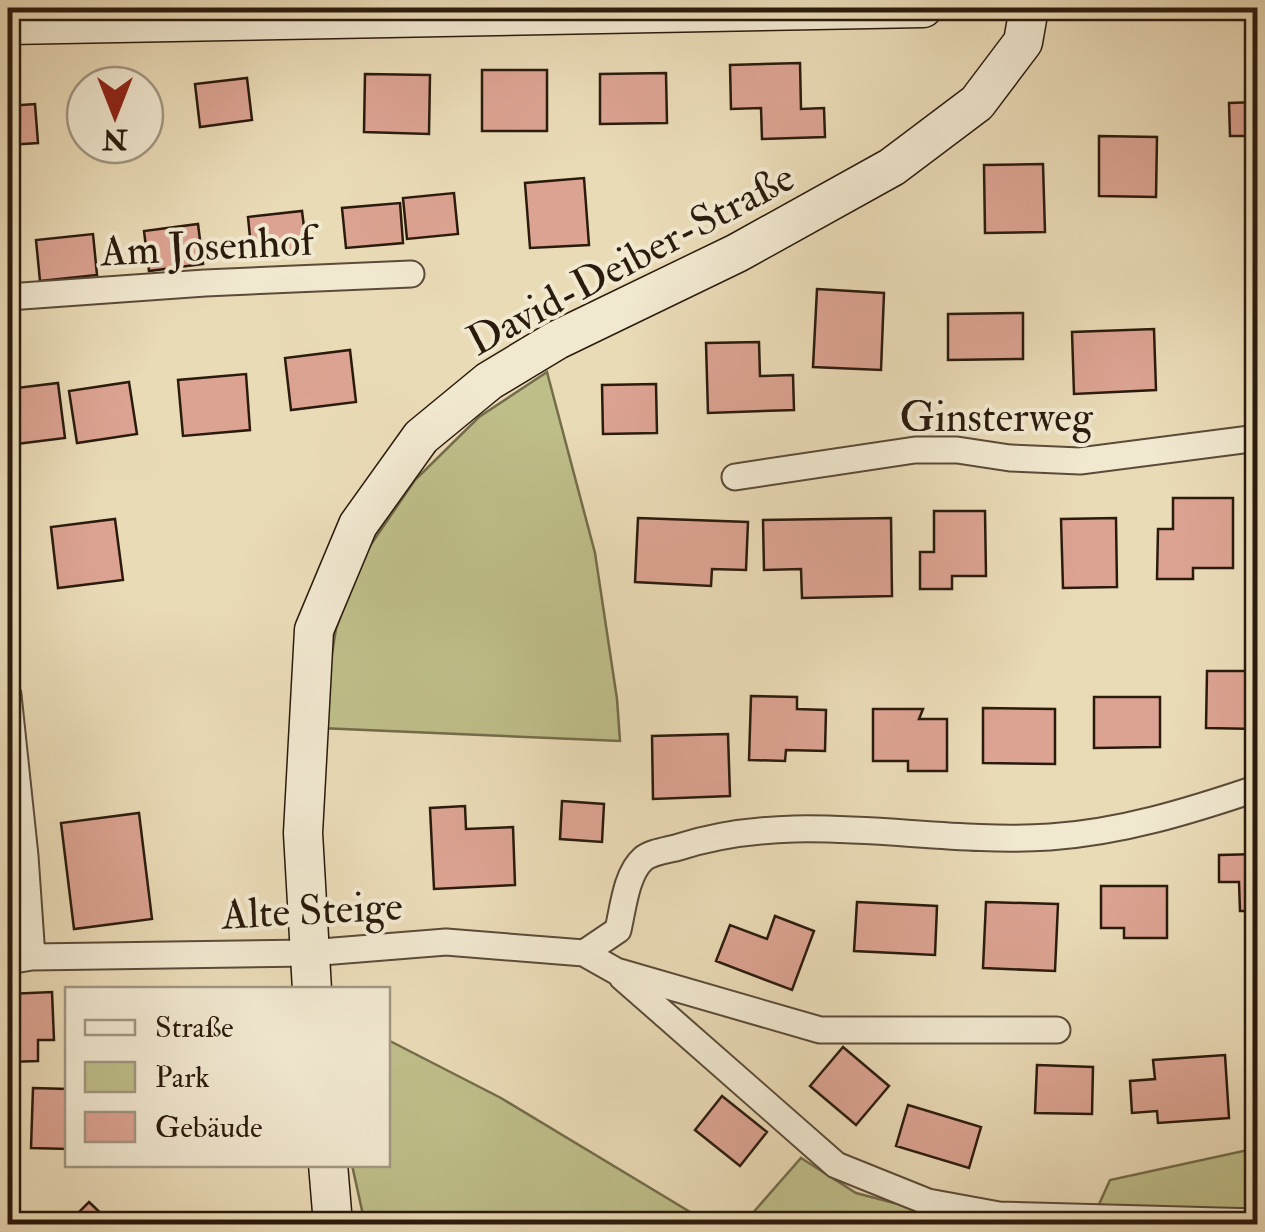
<svg xmlns="http://www.w3.org/2000/svg" width="1265" height="1232" viewBox="0 0 1265 1232" font-family="'IM FELL Double Pica',serif">
  <rect width="100%" height="100%" fill="#eadbb7"/>
  <filter id="stains"><feTurbulence type="fractalNoise" baseFrequency=".002" numOctaves="4"/><feColorMatrix values="0 0 0 0 .2 0 0 0 0 .09 0 0 0 0 .02 0 0 0 .5 -.17"/></filter>
  <radialGradient id="worn" r=".72"><stop offset=".6" stop-color="#630" stop-opacity="0"/><stop offset="1" stop-color="#630" stop-opacity=".3"/></radialGradient>
  <path fill="#bebe89" stroke="#746c4b" stroke-width="2.5" d="M547,372L595,553L617,699L620,741L320,728L336,629L359,562L415,480L479,417Z
    M388,1040L501,1098L710,1224H365L352,1165L388,1164Z
    M1257,1148V1224H1090L1110,1180Z
    M801,1158L856,1193L963,1221L993,1224H743Z"/>
  <g fill="none" stroke-linecap="round" stroke-linejoin="round">
    <path stroke="#6c7b6c" stroke-width="10" d="M446,1217L489,1224"/>
  </g>
  <path fill="#dca392" stroke="#2b1b0d" stroke-width="2.5" d="M800,63L801,109L824,108L825,137L762,139L761,108L731,109L730,65Z
    M482,70H547V131H482Z
    M666,73L667,123L600,124V74Z
    M365,74L430,75L429,134L364,132Z
    M247,78L252,120L200,127L195,84Z
    M1258,102V167H1246V136H1230L1229,103Z
    M35,104L38,143L8,145V106Z
    M1099,136L1157,137L1156,197L1099,196Z
    M1043,164L1045,232L985,233L984,165Z
    M584,178L589,245L530,248L525,183Z
    M454,193L458,234L407,239L403,198Z
    M400,203L403,243L346,248L342,208Z
    M302,211L307,251L252,257L248,217Z
    M198,224L203,264L149,271L144,231Z
    M93,234L97,275L40,281L36,240Z
    M817,289L884,293L881,370L813,367Z
    M1023,313V359L948,360V314Z
    M1247,321H1258V376H1248Z
    M1154,329L1156,390L1074,394L1072,332Z
    M759,342L760,376L793,375L794,410L708,413L706,343Z
    M350,350L356,402L291,410L285,358Z
    M246,374L250,430L183,436L178,380Z
    M129,382L137,434L77,443L69,391Z
    M58,383L65,438L8,445V389Z
    M656,384L657,433L603,434L602,385Z
    M1173,498H1233V568H1193V579H1157L1158,529H1173Z
    M934,511H985L986,576H952V589H920V552H934Z
    M638,518L748,522L746,570L712,569L711,586L635,582Z
    M891,518L892,596L802,598L801,569L764,570L763,520Z
    M1116,518L1117,587L1063,588L1061,519Z
    M115,519L123,580L58,588L51,527Z
    M1207,671H1258V729L1206,728Z
    M751,696L797,697V709L826,710L825,751L786,750L785,761L749,760Z
    M1094,697H1160V747L1094,748Z
    M983,708L1055,709V764L983,763Z
    M873,709H923L919,719H947V771H908V761H873Z
    M728,734L730,796L653,799L652,736Z
    M562,801L604,804L602,842L560,839Z
    M465,806L466,829L513,827L515,885L434,889L430,808Z
    M139,813L152,919L74,929L61,823Z
    M1258,854V911H1240L1239,882H1219V855Z
    M1101,886H1167V938H1124V928H1101Z
    M857,902L937,906L935,955L854,951Z
    M986,902L1058,904L1055,971L983,968Z
    M775,916L814,931L792,990L716,961L730,925L767,939Z
    M52,992L54,1040H38V1061L8,1062V994Z
    M843,1047L889,1086L856,1125L810,1086Z
    M1225,1055L1229,1118L1158,1123L1157,1111L1132,1113L1130,1081L1155,1079L1153,1060Z
    M1037,1065L1093,1067L1092,1114L1035,1113Z
    M33,1088L68,1089V1149L31,1148Z
    M722,1096L767,1132L740,1166L695,1130Z
    M908,1105L981,1127L969,1168L896,1146Z
    M89,1202L112,1224H67Z"/>
  <g fill="none" stroke-linecap="round" stroke-linejoin="round">
    <defs>
      <path id="street" d="M8,297L205,283L411,274
        M735,477L915,450H957L1010,458L1080,461L1258,438
        M8,695L25,856L32,957
        M584,953L618,930C623,909 626,874 643,859C651,852 669,850 679,847C800,808 926,845 1050,837C1122,832 1190,811 1258,788
        M8,961L32,957L309,953L446,942L584,953L616,971L820,1030H1057
        M622,977L836,1165L928,1202L999,1215L1258,1222
        M8,1221L12,1224"/>
      <path id="secondary" d="M8,25L923,8
        M312,990L303,833L314,630L358,525L421,437L489,381L557,340L737,253L892,167L977,103L1023,42L1029,8
        M328,1164L333,1224"/>
    </defs>
    <use href="#street" stroke="#5b4b38" stroke-width="29"/>
    <use href="#secondary" stroke="#2b1b0d" stroke-width="41"/>
    <use href="#street" stroke="#f1e8d0" stroke-width="25"/>
    <use href="#secondary" stroke="#f1e8d0" stroke-width="38"/>
  </g>
  <g text-anchor="middle" stroke-width="8" stroke-linejoin="round" paint-order="stroke">
    <g font-size="42" fill="#2b1b0d" stroke="#f1e8d0">
      <text transform="translate(207 245) rotate(-3)" y="15">Am Josenhof</text>
      <text transform="translate(630 258) rotate(-28)" y="15">David-Deiber-Straße</text>
      <text x="996" y="431">Ginsterweg</text>
      <text transform="translate(312 909) rotate(-3)" y="15">Alte Steige</text>
    </g>
  </g>
  <rect width="1265" height="1232" fill="none" stroke="#eadbb7" stroke-width="40"/>
  <rect x="10" y="10" width="1245" height="1212" fill="none" stroke="#2b1b0d" stroke-width="5"/>
  <rect x="20" y="20" width="1225" height="1192" fill="none" stroke="#2b1b0d" stroke-width="2.5"/>
  <rect x="65" y="987" width="325" height="180" fill="#f1e8d0" stroke="#a29682" stroke-width="2.5"/>
  <rect x="85" y="1020" width="50" height="15" fill="#f1e8d0" stroke="#a29682" stroke-width="2.5"/>
  <text x="155" y="1037" font-size="30" fill="#2b1b0d">Straße</text>
  <rect x="85" y="1062" width="50" height="30" fill="#bebe89" stroke="#a29682" stroke-width="2.5"/>
  <text x="155" y="1087" font-size="30" fill="#2b1b0d">Park</text>
  <rect x="85" y="1112" width="50" height="30" fill="#dca392" stroke="#a29682" stroke-width="2.5"/>
  <text x="155" y="1137" font-size="30" fill="#2b1b0d">Gebäude</text>
  <g transform="translate(115 115) rotate(180)"><circle r="48" fill="#f1e8d0" stroke="#a29682" stroke-width="2.5"/>
  <path d="M0-8L18 38L0 25L-18 38Z" fill="#8f2418"/>
  <text y="-15" font-size="28" font-weight="bold" text-anchor="middle" fill="#2b1b0d">N</text>
  </g>
  <rect width="100%" height="100%" filter="url(#stains)"/>
  <rect width="100%" height="100%" fill="url(#worn)"/>
</svg>
